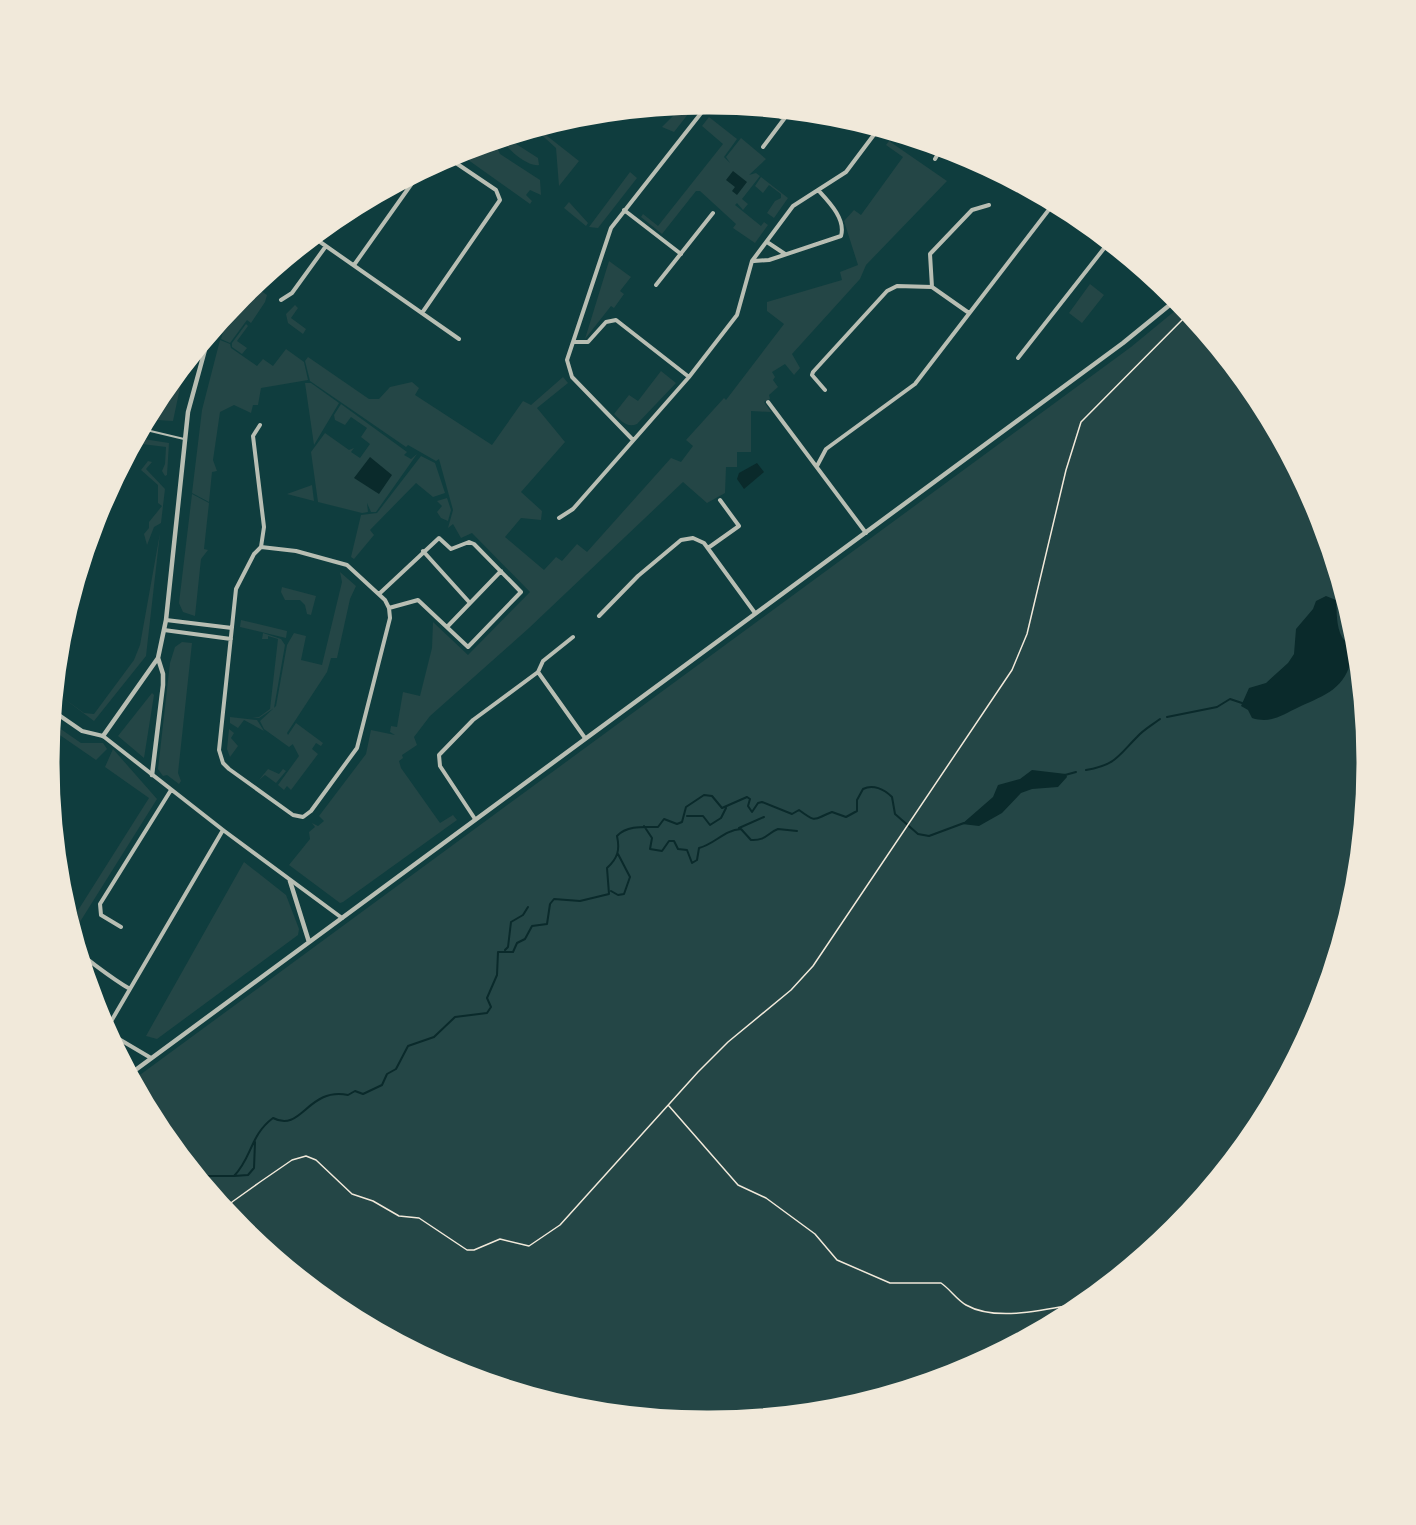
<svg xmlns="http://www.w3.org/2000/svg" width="1416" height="1525" viewBox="0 0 1416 1525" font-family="'Roboto Condensed',sans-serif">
  <rect width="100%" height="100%" fill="#0f3d3e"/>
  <path fill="#244646" d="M696,104L674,132L662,127L684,105Z
    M709,117L737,139L724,157L730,163L726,157L741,138L766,159L749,175L756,173L760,176L742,199L748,204L743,210L737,203L735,205L761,226L764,222L768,225L755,243L733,228L736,224L700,191H696L662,234L641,217L643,214L658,226L723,144L702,126Z
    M537,128L579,161L559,186L556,148L535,129Z
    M507,138L538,158L539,165C529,167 509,151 504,142Z
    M494,141L500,154L540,180L541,195L530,190L526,195L532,201L530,204L457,152Z
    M889,141L947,181L866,265L860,279L792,354L800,368L794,375L785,364L772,372L775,377L773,380L778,387L769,395L770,399L764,402L771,412L751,411V452H737V467H726L725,493L707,503L683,482L529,628L430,716L414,737L417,745L402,755L403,758L399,761L401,768L440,823L453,815L457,820L343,902L340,903L289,865L310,839L309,832L315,827L312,823L318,826L324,821L319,816L366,754L371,730L395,735L390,732L391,726L397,727L403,692L420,696L432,648L433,622L468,655L530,592L472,533L461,538L453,524L448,528L453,510L439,459L436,461L408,445L406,447L310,381L305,361L308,357L369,399H379L390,387L412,382L419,388L415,395L492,445L523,401L531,405L563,377L568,383L537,408L565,442L521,492L542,511L541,520L521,518L505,537L544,570L556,557L562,561L577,544L587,552L671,458L681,462L693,446L686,440L724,398L726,400L784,324L767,311V302L842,280L840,272L858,265L844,221L854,210L861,215L903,157L886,145Z
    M630,172L637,178L598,228L589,227Z
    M761,177L788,198L774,218L767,213L775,201L781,198V194L769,185L763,193L755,186Z
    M569,202L588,223L586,226L564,208Z
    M609,261L631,277L620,291L624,294L614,308L611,306L585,339Z
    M1090,284L1104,295L1082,323L1069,313Z
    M254,286L267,295L265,302L251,323L247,320L230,343L221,339L229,311Z
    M295,305L298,308L291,318L306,329L303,334L288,323L286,314Z
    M1182,305L1257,396L1318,510L1355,634L1368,762L1355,892L1318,1015L1257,1129L1174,1229L1074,1311L960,1372L836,1410L708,1422L579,1410L455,1372L341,1311L241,1229L159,1129L133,1080L1131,347Z
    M246,324L248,326L237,341L247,348L242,354L232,347V343Z
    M220,340L230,344L231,348L257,366L263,359L273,366L286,349L304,362L308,380L261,388L258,405H253L251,413L234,405L220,412L213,460L217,471L212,472L209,502L192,493L202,410Z
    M185,364L173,421L157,420L149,416L159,396Z
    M661,371L676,383L637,424C627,428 621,421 614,414L629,395L638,401Z
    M305,383H311L339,403L314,445Z
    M341,404L407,452L404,455L411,459L417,454L376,512H371L367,503L368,512L362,513L318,502L311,452L325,433L349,450L354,448L351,452L360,458L370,444L361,437L367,428L351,417L345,425L335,420L334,415Z
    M137,438L169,443L167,475L165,476L162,471L165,464L166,447L134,443Z
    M421,456L435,463L445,493L433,497L416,483L370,530L374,535L354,559L351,557L361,515L377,513Z
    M148,461L152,462L146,469L165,489L161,523L154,527L147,545L144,534L149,528V522L162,506L158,503V485L141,470Z
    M312,485L314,501L287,494Z
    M192,494L209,503L204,549L208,550L201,559L195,616L183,612L179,603Z
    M447,498L451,510L448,521L441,518L437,512L442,506L437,501Z
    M160,533L146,656L94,721L55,692L84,713L94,714L134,660L140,645Z
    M340,572L356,586L350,599L337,658H331L327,672L287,733L293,744L289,747L264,729L260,721L276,706L287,645L294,633L306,636L301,660L322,665L342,582Z
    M282,587L316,596L311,615L307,614L305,605L300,600H285L281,592Z
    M241,620L287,631L286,638L240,627Z
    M263,633L281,639L285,645L274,708L259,718H252L259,717L270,709L278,639L268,636V639H262Z
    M182,642L192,643L178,773L181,781L179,784L167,775L163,776L158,769L170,663L175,647Z
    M152,693L154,695L144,758L118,736Z
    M230,717L257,720L264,731L244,720L238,728L230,723Z
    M52,723L81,743H103L107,749L96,760L51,729Z
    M296,723L323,743L321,746L316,743L312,749L318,754L291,790L287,786L284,790L278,785L299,756L288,735Z
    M229,729L234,733L231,738L238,746L230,757L227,749Z
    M113,749L157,799L73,933L70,923L149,798L105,767Z
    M268,769L279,774L283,769L286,771L276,783L265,775L259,780Z
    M244,862L286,895L299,929L298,935L157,1039L146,1036Z"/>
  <path fill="#0a2a2b" d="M733,171L747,182L737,195L732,191L735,187L726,180Z
    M370,457L392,475L379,494L354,478Z
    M757,463L764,472L744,489L737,479L739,473Z
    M1326,596L1336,600C1337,612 1336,626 1342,637C1346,643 1354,648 1352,656C1346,689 1325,695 1299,707C1282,715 1271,724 1252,718L1248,710L1241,706L1249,688L1266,683L1288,663L1294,654L1296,629L1313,609L1316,601Z
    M1032,770L1066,774L1067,777L1058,787L1032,789L1021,793L1002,813L979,826L962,824L993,797L998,785L1020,779Z"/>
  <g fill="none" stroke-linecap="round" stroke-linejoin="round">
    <path stroke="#0a2a2b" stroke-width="2" d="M1167,717L1217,707L1230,699L1242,703
      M1086,770C1116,765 1118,756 1137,737C1143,730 1152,725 1160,719
      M1065,775L1076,772
      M687,816H703L710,825L721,818L726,808
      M644,826L652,838L650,849L662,851L669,841H674L678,849L687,850L692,863L697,860L699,848C715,844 724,830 741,829L751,840C766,841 767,833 778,829L797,831
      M739,828L764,817
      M611,891L618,895L624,894L630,877L618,854
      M505,950L508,947L511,922L523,915L528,907
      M197,1176H234C252,1158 250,1135 273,1118C302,1133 307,1087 348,1095L355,1091L363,1094L382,1085L387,1074L396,1069L408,1046L434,1037L455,1017L487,1013L491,1007L487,998L497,975L498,952H513L517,943L525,939L532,926L547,924L550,904L554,899L580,901L609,894L607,868C618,858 620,850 617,836C627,825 645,827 658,827L664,819L677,824L682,822L686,807L704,795L712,796L722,808L747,797L750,799L748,806L752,812L758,803L762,802L792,814L799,810C818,824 813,819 832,812L846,817L857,811V800L863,789C873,784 884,789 892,797L895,814L918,834L929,836L964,823
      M234,1176L248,1175L254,1168L255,1142"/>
    <path stroke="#f1e9da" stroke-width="1.5" d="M669,1106L738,1185L766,1198L815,1234L837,1260L890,1283H941C950,1289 956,1299 966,1305C997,1323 1053,1308 1086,1302
      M227,1212L232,1202L260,1182L292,1160L306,1156L316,1160L352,1194L373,1201L399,1216L419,1218L467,1250H474L500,1239L529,1246L560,1225L698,1072L728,1042L791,990L813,966L1012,670L1027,634L1066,470L1081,422L1189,313"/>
    <path stroke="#b8beb3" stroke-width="2" d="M142,429L184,439"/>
    <path stroke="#b8beb3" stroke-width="4" d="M768,108L784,119
      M763,147L790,111
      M935,159L942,147
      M624,210L681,254
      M313,237L459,339
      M767,242L785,254
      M754,261L769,260L841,236C846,219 829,202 818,190
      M354,265L420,172
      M656,285L713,213
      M281,300L292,293L326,246
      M422,313L500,200L496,190L447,157
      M969,313L932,287L930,254L972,210L989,205
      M573,342H588L606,322L616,320L689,377
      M1018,358L1109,242
      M825,390L812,375L813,372L887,291L897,286L932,287
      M768,402L866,533
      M260,425L253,436L264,527L261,547
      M633,440L572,377L567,360L611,228L709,103
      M817,466L826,449L915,384L1054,203
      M559,518L573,509L689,377L737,315L752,261L793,206L846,172L879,128
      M261,547L296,551L347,565L385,600L389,608L390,618L357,748L311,811L303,817L293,815L229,769L223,763L219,750L236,589L254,554Z
      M708,548L739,526L720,500
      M423,551L470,603
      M379,594L439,538L451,549L469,542L474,544L521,592L468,647L418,600L389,608
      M599,616L638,576L681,540L693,538L704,543L755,613
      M166,620L232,628
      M447,627L501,571
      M164,630L231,639
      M538,672L585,738
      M53,711L82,731L103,736L223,830L342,918
      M475,819L440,766L439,755L473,720L538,672L543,661L573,637
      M121,927L101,915L100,904L171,790
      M80,954C97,966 111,978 130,989
      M106,1030L223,830
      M107,1032L151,1058"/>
    <path stroke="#b8beb3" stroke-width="4.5" d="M103,736L158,658L166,620L188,412L209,335
      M152,775L163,685V674L158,658
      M290,881L309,942
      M130,1074L1123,343L1177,299"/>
  </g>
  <path d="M0 0H1416V1525H0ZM707 113H709A649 649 0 0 1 1358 762V763A649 649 0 0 1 709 1412H707A649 649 0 0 1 58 763V762A649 649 0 0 1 707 113Z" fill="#f1e9da" fill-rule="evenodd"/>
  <path fill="none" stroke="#f1e9da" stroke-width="3" d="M707 113H709A649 649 0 0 1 1358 762V763A649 649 0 0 1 709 1412H707A649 649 0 0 1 58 763V762A649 649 0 0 1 707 113Z"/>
</svg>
